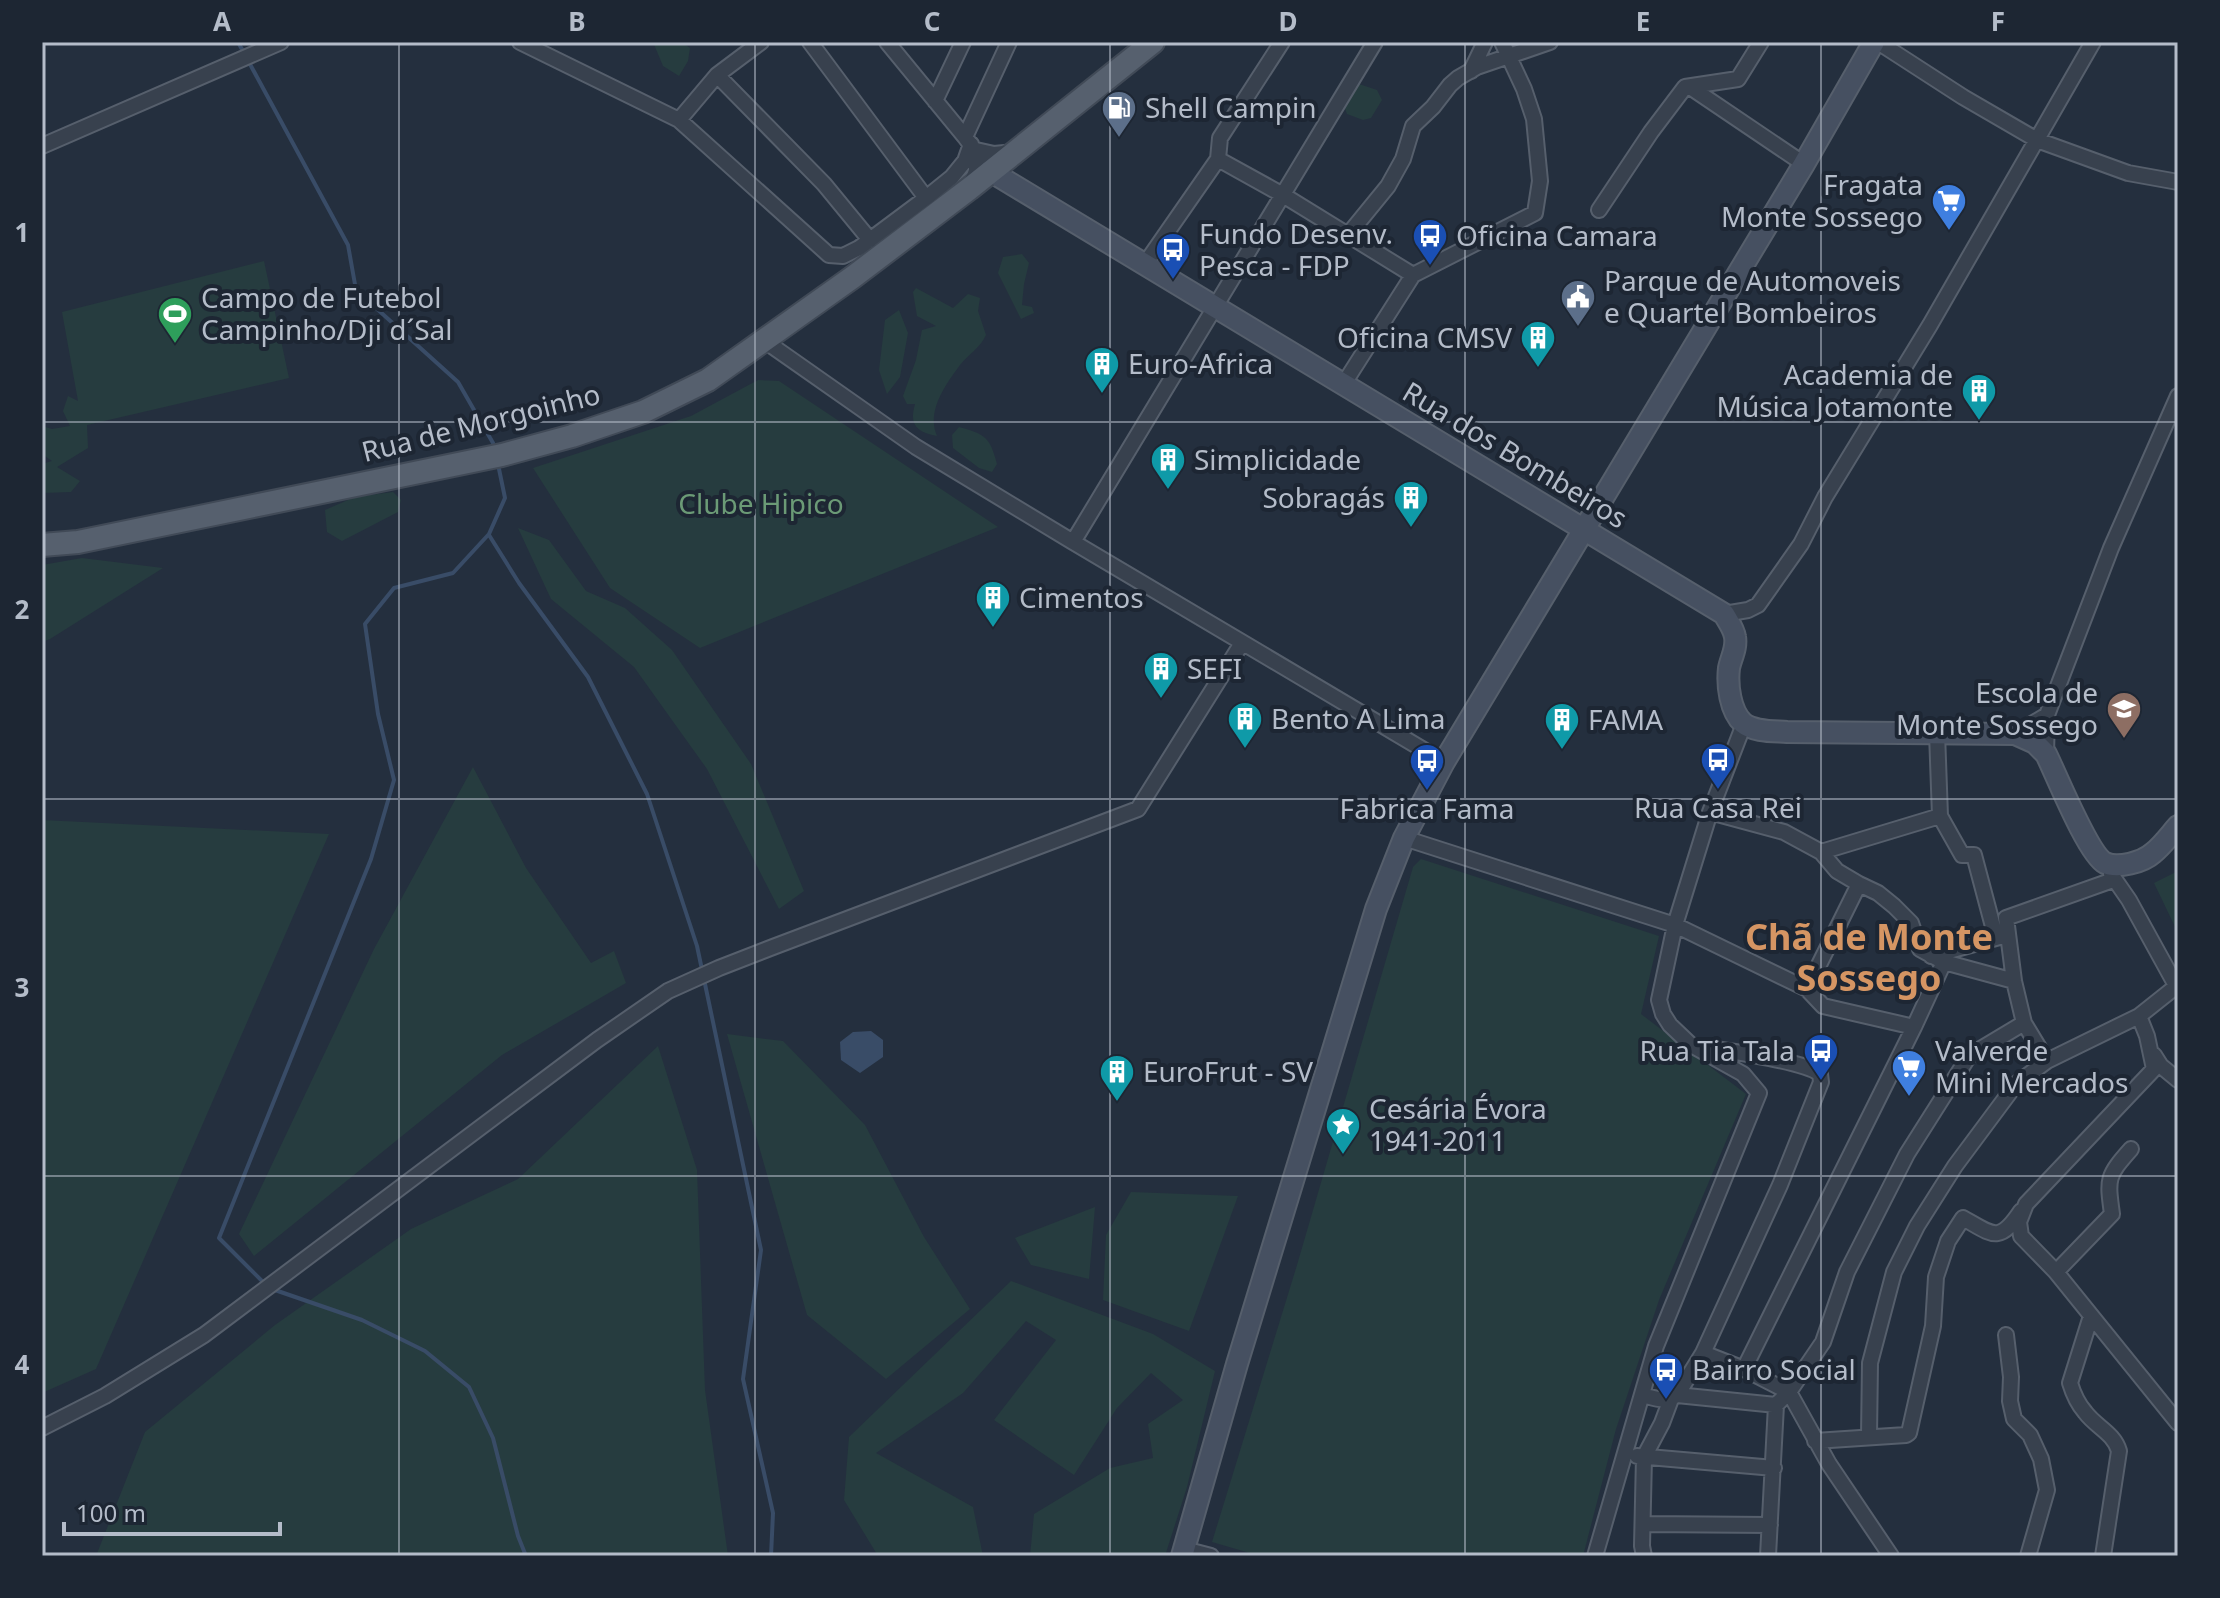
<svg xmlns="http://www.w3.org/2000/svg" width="2220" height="1598" viewBox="0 0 2220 1598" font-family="'Noto Sans',sans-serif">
  <rect width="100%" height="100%" fill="#242f3e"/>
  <path fill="#263c3f" d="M653,42H681L690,48L688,61L679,76L663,66Z
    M1359,84L1377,90L1382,100L1371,118L1363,120L1347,114L1338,90Z
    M1022,254L1029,263L1024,284L1022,305L1032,307L1034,313L1021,319L998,273L1003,257Z
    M264,261L289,378L87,425L88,448L57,467L80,481L71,492L42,493V464L52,461L42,454V426L52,429L70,426L63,411L68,396L78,401L62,312Z
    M916,288L953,308L968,294L980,298L978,311L986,335C980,348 969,354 960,365C946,384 926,411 937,436C916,432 909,425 915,404H907L903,396L916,360L922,330L936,326L917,316L913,292Z
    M899,310L908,333L900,377L887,394L879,370L885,320Z
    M758,380L779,381L998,527L700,648L610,588L533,468L691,416Z
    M959,427C985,434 990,437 997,464L992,472L979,468L953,448L952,435Z
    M393,492L401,500L398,512L342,541L327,532L325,510L355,497Z
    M518,528L549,540L586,591L625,608L672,650L751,764L804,891L779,909L707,769L634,667L551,599Z
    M82,558L163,568L50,639L42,642V565Z
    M473,767L526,868L591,963L614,951L626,983L502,1055L254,1256L239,1234L374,949Z
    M42,820L329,834L96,1369L42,1393Z
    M1421,859L1659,936L1641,1014L1746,1094L1659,1300L1616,1429L1583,1556H1260L1212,1542L1297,1265L1413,867Z
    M2178,871V933L2154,883Z
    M727,1034L783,1041L865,1125L924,1237L970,1309L886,1379L807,1315Z
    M658,1046L697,1170L705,1390L728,1556H96L145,1432L275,1325L411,1229L518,1179Z
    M1131,1192L1238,1196L1189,1331L1103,1300L1106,1235Z
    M1095,1207L1089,1279L1031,1265L1015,1238Z
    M1011,1281L1153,1334L1215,1371L1187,1487L1165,1556H1030L1034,1514L1110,1468L1153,1458L1148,1424L1183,1400L1151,1373L1117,1408L1074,1475L994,1420L1056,1340L1026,1321L963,1393L876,1453L973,1507L983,1556H878L844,1500L849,1437Z"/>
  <path fill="#394c67" d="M871,1031L883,1040V1057L860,1073L841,1060L840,1042L853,1032Z"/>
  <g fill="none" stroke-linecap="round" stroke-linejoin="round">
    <path stroke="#394c67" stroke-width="4" d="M238,42L348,245L356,290L458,382L493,443
      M489,535L519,583L588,677L647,794L697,946L761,1250L743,1379L773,1513L771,1556
      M265,1284L219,1238L371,859L394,780L378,714L365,624L394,588L453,573L489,534L505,498L499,469
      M272,1289L362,1320L425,1351L469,1387L493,1438L518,1536L526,1556"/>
    <defs>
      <path id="street" d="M520,42L679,120L717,75L761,42
        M810,42L926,198
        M887,42L965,137
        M1375,42L1073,542L1444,762
        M1878,42L1963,97L2037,140L2128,173L2178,182
        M1471,71L1485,42
        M717,75L824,184L870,240
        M1690,87L1804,164
        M935,101L963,42
        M679,120L829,255L843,256L859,248L926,198L952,177L965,161L971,144
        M42,146L281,42
        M1218,159L1283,195L1413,275
        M990,171L965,137L1009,42
        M970,186L976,171V150L994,154L1015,152
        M1599,210L1651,132L1685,87L1738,79L1761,42
        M1348,235L1388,186L1403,159L1413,126L1433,107L1450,85L1458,78L1477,67L1550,42
        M1145,264L1218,159L1220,138L1282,42
        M765,341L916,447L1073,542
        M1343,385L1413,275L1535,213L1540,181L1534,119L1524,89L1502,42
        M1724,614L1748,610L1758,605L1801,544L1825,497L1930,325L2093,42
        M1937,733L1940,816L1962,855H1974L1996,938
        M2015,734L2047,715
        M2046,754L2047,715L2111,548L2178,396
        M1710,812L1784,832L1821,852L1940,816
        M1404,838L1675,925L1807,989L1823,1006L1914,1027
        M1821,852L1837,871L1859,884L1878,893L1894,906L1911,923L1920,949L1944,962
        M2111,874L2129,900L2178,989
        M1931,956L2003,936
        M1807,989L1859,884
        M2139,1016L2147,1036L2154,1069L2026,1204L2019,1222L2021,1236L2056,1272L2178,1423
        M2154,1055L2161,1066L2178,1080
        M2047,1061L2024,1023L2014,981L2006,918L2113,880
        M2056,1272L2112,1214C2107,1178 2107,1176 2131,1149
        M2091,1316L2070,1383C2073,1393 2078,1404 2085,1412C2096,1427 2114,1433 2119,1451L2103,1556
        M2006,1335L2011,1377L2010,1401L2014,1419L2030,1435L2041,1459L2047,1490L2028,1556
        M1703,1353L1744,1369L1789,1392L1776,1405L1768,1556
        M1744,1369L1914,1027L1944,962L2014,981
        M1642,1395C1655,1398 1665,1403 1677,1395L1703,1353L1780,1185L1821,1082L1820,1074C1804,1061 1728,1051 1704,1047
        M1677,1395L1776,1405
        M42,1428L105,1396L204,1335L597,1040L668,991L719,968L773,947L1138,809L1242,643
        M1869,1436L1870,1363L1894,1272L1917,1226L1955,1166L2016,1084L2047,1061L2139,1016L2178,985
        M1815,1441L1906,1435L1909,1433L1933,1326L1936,1277L1948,1241L1963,1218C1993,1235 1999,1244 2021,1211
        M1637,1456L1774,1468
        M1643,1524L1770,1525
        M1184,1549L1211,1556
        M1595,1556L1656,1346L1759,1093L1743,1074L1691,1045L1670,1025L1663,1014L1659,1000L1675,925L1710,812L1744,724
        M1644,1556L1642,1546L1644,1457L1662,1423L1671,1399
        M1891,1556L1829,1464L1789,1392L1823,1342L1847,1272L1907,1154L1969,1056L2024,1023"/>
      <path id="secondary" d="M990,171L1724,614C1728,621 1734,629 1735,637C1737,648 1731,658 1729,668C1727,685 1730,711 1743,723C1754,732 1773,731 1787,732L2015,734L2035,743L2046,754C2056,774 2088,854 2105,863C2118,869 2143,862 2153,853C2162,846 2170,835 2178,826
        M1182,1556L1237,1364L1376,909L1404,838L1444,762L1804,164L1874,42"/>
      <path id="primary" d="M42,545L78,542L502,455L572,436L643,412L708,380L853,277L969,189L1153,42"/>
    </defs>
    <use href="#street" stroke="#565f6c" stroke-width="18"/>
    <use href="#secondary" stroke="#565f6c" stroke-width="24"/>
    <use href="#primary" stroke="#414a57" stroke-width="26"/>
    <use href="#street" stroke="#38414e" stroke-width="14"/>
    <use href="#secondary" stroke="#465061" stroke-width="20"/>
    <use href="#primary" stroke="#56606e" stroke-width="22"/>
  </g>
  <path fill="none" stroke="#b4bcc9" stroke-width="2" stroke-opacity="0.55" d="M399,42V1556M755,42V1556M1110,42V1556M1465,42V1556M1821,42V1556M42,422H2178M42,799H2178M42,1176H2178"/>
  <defs>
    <symbol id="fuel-pin" viewBox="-11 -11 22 30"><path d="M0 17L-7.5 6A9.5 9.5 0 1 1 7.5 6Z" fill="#5c6f8a" stroke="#1d2633"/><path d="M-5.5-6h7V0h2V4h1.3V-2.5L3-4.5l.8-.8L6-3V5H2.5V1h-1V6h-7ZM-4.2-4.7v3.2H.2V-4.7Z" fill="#fff"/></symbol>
    <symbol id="supermarket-pin" viewBox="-11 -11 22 30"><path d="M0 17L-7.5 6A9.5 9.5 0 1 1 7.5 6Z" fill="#3f7fe0" stroke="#1d2633"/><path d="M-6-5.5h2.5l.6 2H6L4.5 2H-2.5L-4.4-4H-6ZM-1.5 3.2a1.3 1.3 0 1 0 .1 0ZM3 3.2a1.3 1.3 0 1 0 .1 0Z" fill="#fff"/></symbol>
    <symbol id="bus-pin" viewBox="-11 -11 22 30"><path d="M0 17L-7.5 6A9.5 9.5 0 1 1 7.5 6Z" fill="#1a4fb4" stroke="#1d2633"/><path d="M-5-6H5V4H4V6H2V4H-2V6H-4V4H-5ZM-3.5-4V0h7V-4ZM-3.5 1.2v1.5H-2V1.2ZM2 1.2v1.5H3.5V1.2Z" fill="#fff"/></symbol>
    <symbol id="civic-pin" viewBox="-11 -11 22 30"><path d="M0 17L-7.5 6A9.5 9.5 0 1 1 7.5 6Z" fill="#5c6f8a" stroke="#1d2633"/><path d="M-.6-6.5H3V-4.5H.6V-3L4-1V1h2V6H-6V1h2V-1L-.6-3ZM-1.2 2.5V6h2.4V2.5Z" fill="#fff"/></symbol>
    <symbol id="stadium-pin" viewBox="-11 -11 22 30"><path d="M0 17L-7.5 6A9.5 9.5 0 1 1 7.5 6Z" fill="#2e9e5b" stroke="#1d2633"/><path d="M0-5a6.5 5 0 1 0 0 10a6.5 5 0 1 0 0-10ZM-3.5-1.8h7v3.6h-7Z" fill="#fff"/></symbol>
    <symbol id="building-pin" viewBox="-11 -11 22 30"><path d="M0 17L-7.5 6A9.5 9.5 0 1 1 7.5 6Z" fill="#0f9aa8" stroke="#1d2633"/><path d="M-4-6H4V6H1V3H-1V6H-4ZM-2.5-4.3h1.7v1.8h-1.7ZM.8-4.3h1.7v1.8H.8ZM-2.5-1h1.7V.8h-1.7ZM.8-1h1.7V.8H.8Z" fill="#fff"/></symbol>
    <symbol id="school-pin" viewBox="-11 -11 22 30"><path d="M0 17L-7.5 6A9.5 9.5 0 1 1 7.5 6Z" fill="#8d6e63" stroke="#1d2633"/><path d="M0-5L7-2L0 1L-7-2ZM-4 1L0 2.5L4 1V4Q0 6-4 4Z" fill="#fff"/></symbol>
    <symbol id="sight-pin" viewBox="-11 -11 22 30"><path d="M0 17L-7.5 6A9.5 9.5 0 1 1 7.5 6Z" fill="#0f9aa8" stroke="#1d2633"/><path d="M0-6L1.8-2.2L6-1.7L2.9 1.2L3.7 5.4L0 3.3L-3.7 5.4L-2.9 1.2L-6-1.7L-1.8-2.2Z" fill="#fff"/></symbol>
  </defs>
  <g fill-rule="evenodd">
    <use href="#fuel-pin" x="1099" y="88" width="40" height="54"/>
    <use href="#supermarket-pin" x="1929" y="181" width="40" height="54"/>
    <use href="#bus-pin" x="1410" y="216" width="40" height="54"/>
    <use href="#bus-pin" x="1153" y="230" width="40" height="54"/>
    <use href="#civic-pin" x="1558" y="277" width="40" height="54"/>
    <use href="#stadium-pin" x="155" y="294" width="40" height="54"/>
    <use href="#building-pin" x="1518" y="318" width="40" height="54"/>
    <use href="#building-pin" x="1082" y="344" width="40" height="54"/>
    <use href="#building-pin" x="1959" y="371" width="40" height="54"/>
    <use href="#building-pin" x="1148" y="440" width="40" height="54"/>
    <use href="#building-pin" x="1391" y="478" width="40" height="54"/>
    <use href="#building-pin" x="973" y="578" width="40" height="54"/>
    <use href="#building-pin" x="1141" y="649" width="40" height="54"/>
    <use href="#school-pin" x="2104" y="689" width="40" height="54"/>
    <use href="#building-pin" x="1225" y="699" width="40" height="54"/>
    <use href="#building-pin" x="1542" y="700" width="40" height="54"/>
    <use href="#bus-pin" x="1698" y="740" width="40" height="54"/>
    <use href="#bus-pin" x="1407" y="741" width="40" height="54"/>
    <use href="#bus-pin" x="1801" y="1031" width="40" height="54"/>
    <use href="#supermarket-pin" x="1889" y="1047" width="40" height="54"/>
    <use href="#building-pin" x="1097" y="1052" width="40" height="54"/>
    <use href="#sight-pin" x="1323" y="1105" width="40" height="54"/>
    <use href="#bus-pin" x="1646" y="1350" width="40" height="54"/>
  </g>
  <g text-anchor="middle" stroke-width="8" stroke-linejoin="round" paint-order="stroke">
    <g font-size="28" fill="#b4bcc9" stroke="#1d2633" text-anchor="start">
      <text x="1145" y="118">Shell Campin</text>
      <text x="1923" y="195" text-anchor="end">Fragata<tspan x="1923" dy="32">Monte Sossego</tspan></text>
      <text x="1199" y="244">Fundo Desenv.<tspan x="1199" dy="32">Pesca - FDP</tspan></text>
      <text x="1456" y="246">Oficina Camara</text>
      <text x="1604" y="291">Parque de Automoveis<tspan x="1604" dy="32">e Quartel Bombeiros</tspan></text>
      <text x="201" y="308">Campo de Futebol<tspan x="201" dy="32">Campinho/Dji d´Sal</tspan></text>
      <text x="1512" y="348" text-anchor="end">Oficina CMSV</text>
      <text x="1128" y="374">Euro-Africa</text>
      <text x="1953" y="385" text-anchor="end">Academia de<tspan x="1953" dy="32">Música Jotamonte</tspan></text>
      <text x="1194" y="470">Simplicidade</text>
      <text x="1385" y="508" text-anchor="end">Sobragás</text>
      <text x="1019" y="608">Cimentos</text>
      <text x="1187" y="679">SEFI</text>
      <text x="2098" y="703" text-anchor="end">Escola de<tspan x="2098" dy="32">Monte Sossego</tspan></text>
      <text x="1271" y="729">Bento A Lima</text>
      <text x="1588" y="730">FAMA</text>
      <text x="1718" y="818" text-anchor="middle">Rua Casa Rei</text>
      <text x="1427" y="819" text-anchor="middle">Fabrica Fama</text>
      <text x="1795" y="1061" text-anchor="end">Rua Tia Tala</text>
      <text x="1935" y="1061">Valverde<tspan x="1935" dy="32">Mini Mercados</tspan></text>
      <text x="1143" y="1082">EuroFrut - SV</text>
      <text x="1369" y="1119">Cesária Évora<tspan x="1369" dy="32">1941-2011</tspan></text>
      <text x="1692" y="1380">Bairro Social</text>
    </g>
    <g font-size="28" fill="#b4bcc9" stroke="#1d2633">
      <text transform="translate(481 423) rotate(-14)" y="10">Rua de Morgoinho</text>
      <text transform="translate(1515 455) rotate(31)" y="10">Rua dos Bombeiros</text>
    </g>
    <g font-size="28" fill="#6b9a76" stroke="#1d2633">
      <text x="761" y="514">Clube Hipico</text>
    </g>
    <g font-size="36" font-weight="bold" fill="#d59563" stroke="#1d2633">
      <text x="1869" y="950">Chã de Monte<tspan x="1869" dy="41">Sossego</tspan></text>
    </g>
  </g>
  <rect width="2220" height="1598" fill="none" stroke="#1d2633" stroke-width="88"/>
  <path d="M64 1522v12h216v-12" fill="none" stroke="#b4bcc9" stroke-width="4"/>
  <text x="76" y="1522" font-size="24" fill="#b4bcc9" stroke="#1d2633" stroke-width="6" paint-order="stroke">100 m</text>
  <rect x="44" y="44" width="2132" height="1510" fill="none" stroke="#b4bcc9" stroke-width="3"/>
  <g font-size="26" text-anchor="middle" font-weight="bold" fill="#b4bcc9">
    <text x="222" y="31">A</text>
    <text x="577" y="31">B</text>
    <text x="932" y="31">C</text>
    <text x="1288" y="31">D</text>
    <text x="1643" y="31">E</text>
    <text x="1998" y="31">F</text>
    <text x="22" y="242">1</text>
    <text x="22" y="619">2</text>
    <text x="22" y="997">3</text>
    <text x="22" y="1374">4</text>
  </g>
</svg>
